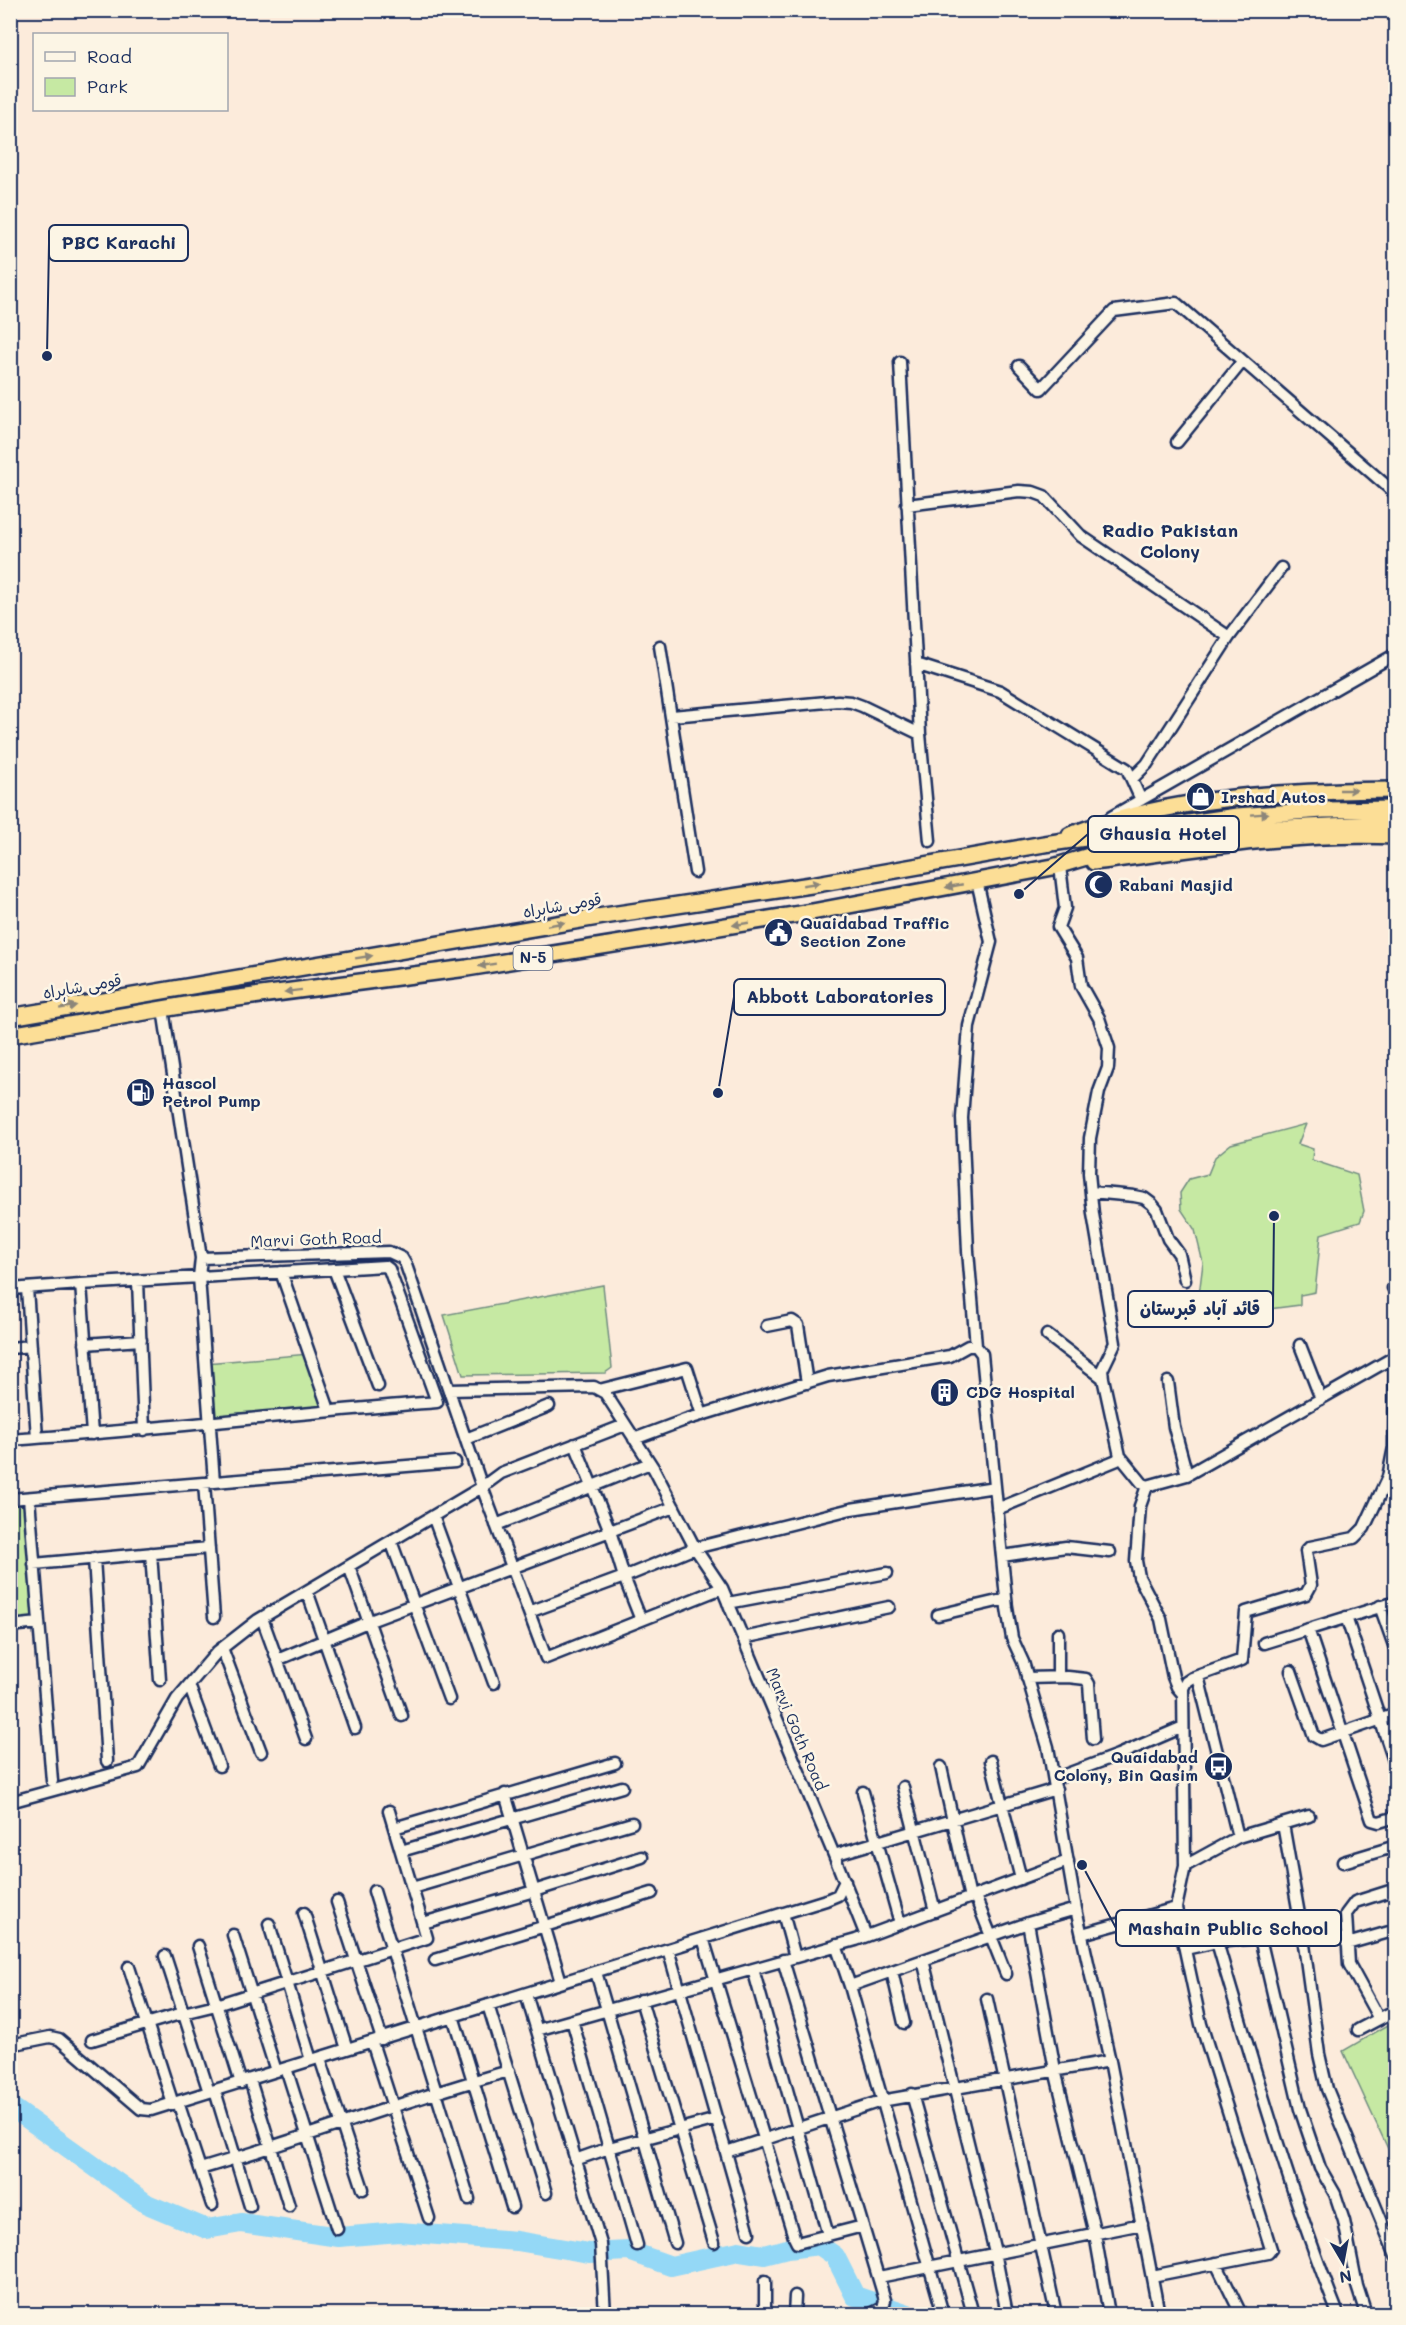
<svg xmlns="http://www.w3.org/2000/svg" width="1406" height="2325" viewBox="0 0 1406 2325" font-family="Mali,'Playpen Sans Arabic',sans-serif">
  <rect width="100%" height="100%" fill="#fcebdb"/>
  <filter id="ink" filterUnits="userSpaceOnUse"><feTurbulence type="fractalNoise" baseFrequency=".0167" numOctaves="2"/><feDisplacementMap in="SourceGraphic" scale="12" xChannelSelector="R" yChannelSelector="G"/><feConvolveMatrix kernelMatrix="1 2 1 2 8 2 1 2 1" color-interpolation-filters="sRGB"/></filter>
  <g filter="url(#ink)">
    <path fill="#c6e9a3" stroke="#708c80" stroke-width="1.5" d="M1306,1124L1298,1144L1313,1149L1312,1160L1357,1175L1364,1211L1360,1222L1321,1234L1315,1292L1300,1295V1305L1261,1310L1199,1295L1203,1263L1195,1230L1181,1209L1180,1193L1189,1179L1208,1174L1215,1157L1231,1144Z
      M603,1285L612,1368L605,1373L463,1375L444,1315Z
      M309,1354L329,1410L210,1424L206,1363Z
      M29,1498L39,1623L11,1626V1499Z
      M1395,2021V2164L1343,2051Z"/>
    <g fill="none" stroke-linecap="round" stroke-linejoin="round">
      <path stroke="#94d8f6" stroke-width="20" d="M10,2106L147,2204L207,2229L241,2223L339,2237L399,2232L517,2241L589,2253L629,2251L671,2266L739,2251L764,2255L787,2249L819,2245L835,2256L855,2296L908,2314"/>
      <defs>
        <path id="minor" d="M900,362L920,734L930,841
          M1019,366L1041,389L1114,311L1176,303L1396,494
          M1177,442L1242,362
          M907,505L1019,491L1033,492L1044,496L1081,536L1229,637
          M660,646L695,872
          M916,664L1000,691L1127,769L1141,800
          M672,716L838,701L851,702L862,706L920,734
          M1132,779L1147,764L1229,637L1281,568
          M1111,817L1396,654
          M163,1009L201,1258L389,1252L402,1258L406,1265L482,1487L546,1658L722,1588
          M1091,1192L1134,1196L1144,1198L1152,1204L1157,1210L1168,1239L1179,1254L1185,1280
          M201,1258L199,1277L214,1482
          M334,1269L378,1386
          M281,1272L329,1410
          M138,1281L144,1430
          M27,1288L37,1438
          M1393,1288L1396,1287
          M10,1289L81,1284L92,1434
          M767,1326L792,1321L798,1325L807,1383
          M1047,1335L1103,1378
          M85,1344L141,1340
          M1300,1345L1321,1399
          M976,1346L968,1251L962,1118L969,1026L991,942L977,881
          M10,1348L31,1346
          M1168,1382L1174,1427L1187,1475
          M449,1390L594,1387L605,1393L654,1469L695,1548L722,1588L834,1855L866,1936
          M599,1390L687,1368L702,1415
          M466,1439L549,1406
          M634,1439L685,1420L828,1376L950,1356L968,1346H976L982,1354L1007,1608L1012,1638L1023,1662L1048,1747L1076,1909L1110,2061L1159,2314
          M10,1440C153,1430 294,1413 437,1402L389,1269L385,1266L81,1284
          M575,1444L610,1531L624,1577L641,1620
          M1120,1456L1142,1483L1147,1486L1187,1475L1396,1356
          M204,1483L214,1617
          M1147,1486L1140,1506L1136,1561L1139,1577L1161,1619L1173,1677L1177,1687L1183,1694
          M29,1498L52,1781
          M10,1499L455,1462
          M997,1509L1117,1460L1120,1456L1103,1378L1102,1370L1115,1343L1093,1214L1089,1173L1090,1138L1099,1092L1108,1068L1109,1048L1099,1018L1081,986L1077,958L1058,927L1065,908L1060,866
          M433,1516L494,1683
          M496,1525L650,1463
          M391,1541L449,1699
          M151,1553L160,1680
          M1002,1556L1066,1547L1110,1552
          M94,1558L107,1761
          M34,1564L209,1548
          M349,1566L402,1716
          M307,1591L355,1728
          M728,1603L887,1573
          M1380,1606L1396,1651
          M529,1612L624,1577L695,1548L851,1509L995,1487
          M938,1615L1006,1599
          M1346,1617L1396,1767
          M262,1618L306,1739
          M10,1626L39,1623
          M1308,1629L1372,1820L1379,1822L1396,1817
          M743,1638L889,1607
          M1264,1643L1396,1602
          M222,1648L261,1752
          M277,1660L370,1621L674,1507
          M1291,1671L1314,1736L1321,1740L1396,1714
          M1058,1676V1633
          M1198,1676L1238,1837
          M1027,1678L1068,1677L1086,1679L1089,1684L1093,1739
          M189,1685L219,1766
          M991,1761L1021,1879
          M941,1767L970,1898
          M1054,1779L1118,1755L1183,1727
          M903,1787L935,1911
          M863,1792L900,1923
          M505,1794L561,1982
          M10,1802L138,1767L177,1699L217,1652L258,1620L482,1487L501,1473L625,1425
          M1283,1824L1303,1937L1319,2054L1327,2089L1396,2256
          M394,1828L615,1763
          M401,1851L622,1787
          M834,1855L1056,1789
          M1343,1862L1396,1846
          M1185,1866L1238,1837L1309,1816
          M412,1888L632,1823
          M374,1891L469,2199
          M975,1896L1006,1974
          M337,1902L382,2039
          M304,1913L347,2049
          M783,1913L795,1957
          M423,1923L534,1891L642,1857
          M1028,1923L1055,2070L1095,2234L1109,2314
          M269,1924L311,2060
          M1082,1934L1176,1908
          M233,1935L276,2071
          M703,1938L794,2237L797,2243L863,2226
          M1260,1938L1300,2109L1320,2168L1335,2194L1344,2221L1357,2286L1366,2314
          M1217,1942C1254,2067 1290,2193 1338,2314
          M1347,1944L1396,1930
          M836,1945L850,1986L943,2314
          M198,1946L241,2083
          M668,1949L749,2233
          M1185,1949L1217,1942L1279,1936
          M165,1956L209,2092
          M435,1960L652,1893
          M783,1960L885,2300L883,2308L871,2314
          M923,1960L995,2252L1007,2314
          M129,1967L173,2104
          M753,1969L828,2235
          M892,1971L904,2023
          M596,1972L675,2243
          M850,1986L1028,1923L1076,1909
          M526,1994L601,2244L605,2314
          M987,1999L1056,2314
          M641,2000L714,2242
          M488,2005L546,2193
          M453,2016L512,2207
          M1379,2019L1349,1964L1346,1914L1355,1902L1396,1889
          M572,2020L637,2245
          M537,2030L856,1940L1068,1861
          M1358,2030L1396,2010
          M92,2040L183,2013L216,2005L427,1938L389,1811
          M372,2042L429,2218
          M10,2045L50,2037L59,2039L141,2109L151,2110L826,1900L838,1895L845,1881
          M320,2058L363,2189
          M286,2068L337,2229
          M250,2080L289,2206
          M215,2091L250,2206
          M912,2094L973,2314
          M178,2102L212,2205
          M726,2152L881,2101L1110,2061
          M575,2160L609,2148L717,2119
          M200,2169C303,2139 404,2100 509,2071
          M1216,2263L1241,2314
          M1152,2276L1268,2253L1271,2249L1201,2024L1176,1908L1185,1866L1183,1688L1186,1682L1192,1678L1242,1660L1246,1612L1306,1594L1311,1585L1306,1551L1310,1547L1354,1538L1364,1528L1388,1477L1394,1447L1395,1357
          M879,2277L1142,2224
          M765,2314V2281
          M794,2314L795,2296"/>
        <path id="highway" d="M1070,835C1174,796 1286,791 1396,790
          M1094,862C1194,849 1294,831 1396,836
          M10,1017L604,916L811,885L1044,844L1237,816L1323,810L1396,809
          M10,1035L192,1004L467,968L812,912L1053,867L1116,848L1155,841L1241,830L1396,823"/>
      </defs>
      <use href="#minor" stroke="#1b2f5e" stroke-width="15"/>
      <use href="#highway" stroke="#1b2f5e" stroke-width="20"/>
      <use href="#minor" stroke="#fcf5e5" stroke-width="10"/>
      <use href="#highway" stroke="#fcde96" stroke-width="15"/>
      <defs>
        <path id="rail" d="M1376,10L1396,21"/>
      </defs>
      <use href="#rail" stroke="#1b2f5e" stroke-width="5"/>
      <use href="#rail" stroke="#fcf5e5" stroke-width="3" stroke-dasharray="9" stroke-linecap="butt"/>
    </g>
    <defs><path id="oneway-solid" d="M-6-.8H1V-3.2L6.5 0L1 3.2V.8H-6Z" transform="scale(1.5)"/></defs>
    <g fill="#8c867a">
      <use href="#oneway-solid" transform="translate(1348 790)"/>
      <use href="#oneway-solid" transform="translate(1260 814) rotate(-4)"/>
      <use href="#oneway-solid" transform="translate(811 884) rotate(-9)"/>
      <use href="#oneway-solid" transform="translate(954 886) rotate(169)"/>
      <use href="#oneway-solid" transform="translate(556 924) rotate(-10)"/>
      <use href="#oneway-solid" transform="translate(741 924) rotate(171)"/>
      <use href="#oneway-solid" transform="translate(364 957) rotate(-9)"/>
      <use href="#oneway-solid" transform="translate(487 965) rotate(171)"/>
      <use href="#oneway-solid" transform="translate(293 991) rotate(173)"/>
      <use href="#oneway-solid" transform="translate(68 1007) rotate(-10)"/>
    </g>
  </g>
  <defs>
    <symbol id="shop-disc" viewBox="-11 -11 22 22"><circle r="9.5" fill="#1b2f5e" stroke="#fcf5e5"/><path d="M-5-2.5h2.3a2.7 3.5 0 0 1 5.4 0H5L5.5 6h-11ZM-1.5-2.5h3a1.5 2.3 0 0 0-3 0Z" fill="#fff"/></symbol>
    <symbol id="mosque-disc" viewBox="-11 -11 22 22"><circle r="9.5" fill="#1b2f5e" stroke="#fcf5e5"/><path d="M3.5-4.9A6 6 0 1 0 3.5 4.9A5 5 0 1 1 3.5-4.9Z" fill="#fff"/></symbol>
    <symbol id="civic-disc" viewBox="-11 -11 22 22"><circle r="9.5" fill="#1b2f5e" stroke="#fcf5e5"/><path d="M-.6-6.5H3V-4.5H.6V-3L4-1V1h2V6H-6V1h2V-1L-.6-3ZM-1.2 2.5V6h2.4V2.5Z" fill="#fff"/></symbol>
    <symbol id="fuel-disc" viewBox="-11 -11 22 22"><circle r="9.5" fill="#1b2f5e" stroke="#fcf5e5"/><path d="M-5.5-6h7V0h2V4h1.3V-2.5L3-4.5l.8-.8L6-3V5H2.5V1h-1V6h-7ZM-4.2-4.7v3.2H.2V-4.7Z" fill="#fff"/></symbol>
    <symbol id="building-disc" viewBox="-11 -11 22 22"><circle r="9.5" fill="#1b2f5e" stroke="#fcf5e5"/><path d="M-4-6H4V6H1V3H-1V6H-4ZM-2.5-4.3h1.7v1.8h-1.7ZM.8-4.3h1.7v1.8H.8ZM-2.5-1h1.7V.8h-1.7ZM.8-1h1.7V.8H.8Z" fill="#fff"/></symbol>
    <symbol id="bus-disc" viewBox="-11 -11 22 22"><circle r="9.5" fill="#1b2f5e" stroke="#fcf5e5"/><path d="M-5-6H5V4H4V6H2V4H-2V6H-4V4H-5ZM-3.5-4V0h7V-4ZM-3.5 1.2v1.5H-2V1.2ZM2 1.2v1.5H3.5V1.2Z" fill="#fff"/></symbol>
  </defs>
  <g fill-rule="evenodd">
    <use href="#shop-disc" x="1184" y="780" width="33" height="33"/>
    <use href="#mosque-disc" x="1082" y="868" width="33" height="33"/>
    <use href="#civic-disc" x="762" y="916" width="33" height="33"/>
    <use href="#fuel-disc" x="124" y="1076" width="33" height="33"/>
    <use href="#building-disc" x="928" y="1376" width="33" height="33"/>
    <use href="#bus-disc" x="1202" y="1750" width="33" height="33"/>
  </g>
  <g text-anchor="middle" stroke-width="5" stroke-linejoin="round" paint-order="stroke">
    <rect fill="#fcf5e5" stroke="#5e6a86" stroke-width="1.5" x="513.5" y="946" width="39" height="24" rx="4.5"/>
    <g font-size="15" font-weight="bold" fill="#1b2f5e">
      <text x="533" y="963">N-5</text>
    </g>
    <g font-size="16" font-weight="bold" fill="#1b2f5e" stroke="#fcf5e5" text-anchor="start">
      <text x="1221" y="803">Irshad Autos</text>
      <text x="1119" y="891">Rabani Masjid</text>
      <text x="800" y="929">Quaidabad Traffic<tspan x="800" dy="18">Section Zone</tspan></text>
      <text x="162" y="1089">Hascol<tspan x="162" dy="18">Petrol Pump</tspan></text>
      <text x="966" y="1398">CDG Hospital</text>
      <text x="1198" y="1763" text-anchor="end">Quaidabad<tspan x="1198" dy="18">Colony, Bin Qasim</tspan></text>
    </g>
    <g font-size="16" fill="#1b2f5e" stroke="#fcf5e5">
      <text transform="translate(562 905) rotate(-10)" y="6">قومی شاہراہ</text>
      <text transform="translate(82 986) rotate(-10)" y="6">قومی شاہراہ</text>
      <text transform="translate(316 1239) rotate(-2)" y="6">Marvi Goth Road</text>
      <text transform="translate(797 1729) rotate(67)" y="6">Marvi Goth Road</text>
    </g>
    <g font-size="18" font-weight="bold" fill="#1b2f5e" stroke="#fcf5e5">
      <text x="1170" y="537">Radio Pakistan<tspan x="1170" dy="21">Colony</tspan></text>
    </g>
  </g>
  <path fill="none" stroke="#1b2f5e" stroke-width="2" d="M47 356L49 243M1019 894L1088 834M718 1093L734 997M1274 1216L1273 1309M1082 1865L1116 1928"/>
  <g fill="#1b2f5e" stroke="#fcf5e5" stroke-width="2">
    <circle cx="47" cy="356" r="6"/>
    <circle cx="1019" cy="894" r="6"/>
    <circle cx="718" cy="1093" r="6"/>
    <circle cx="1274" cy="1216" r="6"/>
    <circle cx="1082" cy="1865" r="6"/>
  </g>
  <g fill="#fcf5e5" stroke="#1b2f5e" stroke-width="2">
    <rect x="49" y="225" width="139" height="36" rx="6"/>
    <rect x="1088" y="816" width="151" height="36" rx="6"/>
    <rect x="734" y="979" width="211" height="36" rx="6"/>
    <rect x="1128" y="1291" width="145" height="36" rx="6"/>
    <rect x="1116" y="1910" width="225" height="36" rx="6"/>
  </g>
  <g font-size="18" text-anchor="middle" font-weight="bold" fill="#1b2f5e">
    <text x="119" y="249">PBC Karachi</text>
    <text x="1163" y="840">Ghausia Hotel</text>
    <text x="840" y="1003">Abbott Laboratories</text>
    <text x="1200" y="1315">قائد آباد قبرستان</text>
    <text x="1228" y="1935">Mashain Public School</text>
  </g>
  <rect width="1406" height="2325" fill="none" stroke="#fcf5e5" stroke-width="36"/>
  <rect x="18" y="18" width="1370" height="2289" fill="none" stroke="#1b2f5e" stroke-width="2" filter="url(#ink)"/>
  <rect x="33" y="33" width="195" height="78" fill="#fcf5e5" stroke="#a2a6af" stroke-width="1.5"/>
  <rect x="45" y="52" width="30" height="9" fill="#fcf5e5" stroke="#a2a6af" stroke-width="1.5"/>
  <text x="87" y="63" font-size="18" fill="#1b2f5e">Road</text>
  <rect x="45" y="78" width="30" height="18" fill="#c6e9a3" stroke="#a2a6af" stroke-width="1.5"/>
  <text x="87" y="93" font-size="18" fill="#1b2f5e">Park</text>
  <g transform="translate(1343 2262) rotate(170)" stroke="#fcf5e5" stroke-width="4.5" paint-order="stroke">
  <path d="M0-4.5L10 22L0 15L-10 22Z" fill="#1b2f5e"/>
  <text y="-9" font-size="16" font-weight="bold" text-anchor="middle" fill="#1b2f5e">N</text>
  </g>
</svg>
